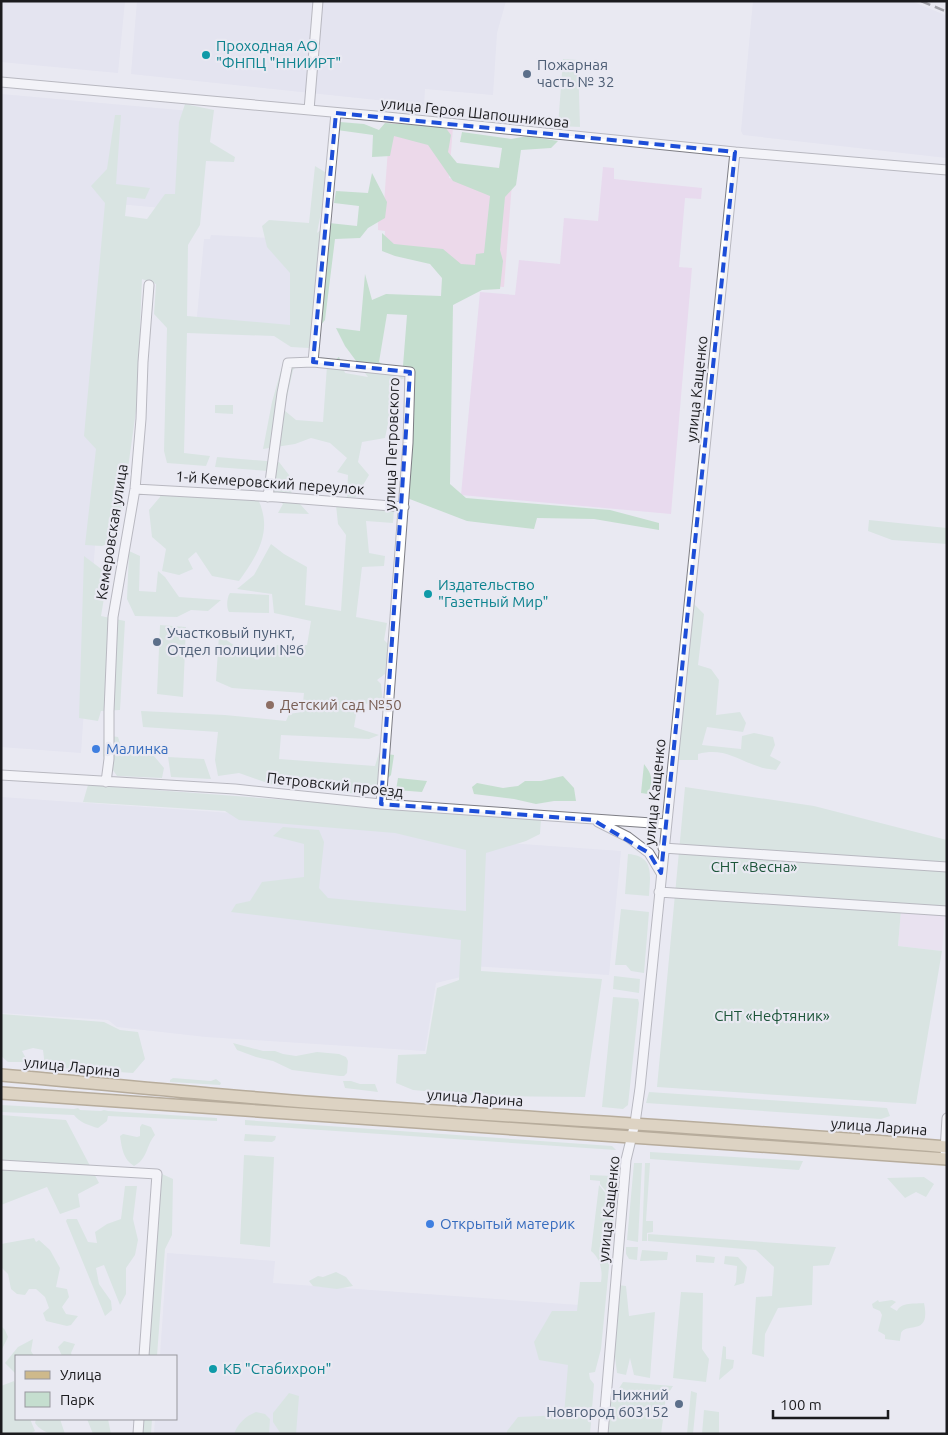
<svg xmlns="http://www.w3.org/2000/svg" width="948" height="1435" viewBox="0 0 948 1435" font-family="Ubuntu,sans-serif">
  <rect width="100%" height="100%" fill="#e9e9f2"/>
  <path fill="#e8daee" d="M603,167L614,168V179L702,188L701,199L685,198L679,267L692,268L671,514L461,495L480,292L515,295L519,260L560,264L564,218L598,221Z
    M901,909L945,914L942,951L898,946Z"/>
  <path fill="#dddded" d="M1,1H125L118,73L1,62Z
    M137,1H506L497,33L493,95L425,89L424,105L131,74Z
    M753,1H911L945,15L947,13V158L743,135L741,131Z
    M1,94L190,111L184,210L118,204L81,753L1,747Z
    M211,235L290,239L293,330L197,317L204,239H210Z
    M1,797L488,831L508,843L621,851L609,975L473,966V974L436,983L425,1051L206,1037L117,1027L108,1020L1,1013Z
    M167,1253L275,1261L273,1283L579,1305L571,1434H154L155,1419H176V1356H160Z"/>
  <path fill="#ecd9ea" d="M390,122L453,127L449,178L512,183L504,287L460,284L438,256L384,252L385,231L378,230V223L380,208L384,203Z"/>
  <path fill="#c5decf" d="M563,59L578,60L580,127L558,126Z
    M185,104L214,110L210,142L235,157L234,162L206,161L200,225L188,245L187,316L290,325V273L267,247L262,226L269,220L309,223L315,166L325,172L322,207L317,233L329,223L357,226L359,206L334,203L336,191L368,193L372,173L387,202L385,218L368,228L360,238L335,239L325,320L311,337L309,348L291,347L274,336L187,333L184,453L210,456L206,466L167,463L164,451L167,328L154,314L156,284L142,279L137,404L118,539L102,546L85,545L96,449L84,436L105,203L91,186L107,169L115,115H121L116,184L150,188L145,199L127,197L125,216L147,219L165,194H175L179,122Z
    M340,122L364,124L379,130L385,123L445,127L451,135L448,152L457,163L499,168L502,148L460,142L462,132L511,139L528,136L558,141L551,148L521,150L516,185L505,197L500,250L503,261L500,289L482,290L453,305L450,484L466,498L610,510L659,523V530L594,519L537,518L534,529L467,521L407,498L413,373L403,366L407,315L387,314L379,362L405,378L397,381L385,438L362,442L358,462L369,475L356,497H347L348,475L337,472L347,458L330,443L311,438L295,444L263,449L272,402L282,367L293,360L298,365L293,370L284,410L296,420L323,422L327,366L339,357L345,373L368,377L345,346L336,328L360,331L365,274L372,300L386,294L441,296L442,278L430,264L395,256L382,251V233L394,244L443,249L461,264L475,265L476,254L484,253L490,196L453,181L428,145L394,136L390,156L372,157L373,135L337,130Z
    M215,405H233V414L215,413Z
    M217,457L279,462L289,475L292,495L309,514L278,513L283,504L267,489L268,471L215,467Z
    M160,486L254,492C257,498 261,504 262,510C270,537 254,560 239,581L212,576L196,552L188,559L193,569L179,575L162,571L166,549L152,537L149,510L160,497Z
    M336,505L394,510L393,523L366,521L369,553L385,556L384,566L362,567L356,617L387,623L384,640L388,644L385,674L377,680L381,684L383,705L358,703L354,727L379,735L369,739L281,735L279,759L375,766L379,753L394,755L391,775L371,795L276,786L239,773L218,776L215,760L218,732L143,727L141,711L225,715L286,721L289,714L302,712L304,693L232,688L216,681L219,635L235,646L270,652L277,645H307L311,621L274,613L272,594L237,589L254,575L271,544L284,554L307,567L305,605L341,611L346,535L338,524Z
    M869,520L947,528V544L892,540L868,531Z
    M129,551L140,556L139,591L156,592L158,571L165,577L179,597L221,600L208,611L191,610L177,617L135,616L127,599Z
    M84,556L108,574L101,616L125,621L120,710L101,711L98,721L79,718Z
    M230,593L269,595V613L229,612C226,607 227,597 230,593Z
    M692,602L704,614L698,665L711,669L719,680L716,715L740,712L746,723L743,732L707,727L702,745L741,749L742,736L754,733L773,737L775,745L770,756L781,762L776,770C771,769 765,769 760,767C737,760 724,747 698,754V760H675Z
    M160,625L186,627L183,697L157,694Z
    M104,735L118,737L121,746L148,749L164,768L162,778L117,776L103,756Z
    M168,757L204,759L211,779L171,777Z
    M644,764C653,776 653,780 648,794L641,793Z
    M563,776L574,788L576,801H554L536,804L514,799L474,794L472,787L477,783L503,788L518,786L525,781H541Z
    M398,778L427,781L422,792L396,790Z
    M88,785L541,819L540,834L526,841L486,853L481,971L602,979L585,1097L479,1096L413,1090L396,1083L398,1055L426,1054L437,988L459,980L461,940L231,912L236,904L250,901L262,882L304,877V844L273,836L283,827L319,830L324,842L319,888L328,898L466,911V850L395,833L239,820L225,811L83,802Z
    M685,787L814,806L947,840L945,914L901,910L898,946L942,951L916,1104L657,1087Z
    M628,854C655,856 650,875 649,896L625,894Z
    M621,909L649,912L644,973L631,971L626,965H615Z
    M614,976L640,979L639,993L613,989Z
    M613,997L638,999L639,1003L628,1105L623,1109L602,1107Z
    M1,1014L104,1022L120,1030L138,1032L145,1059L133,1073L45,1067L43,1050L33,1048L22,1051L28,1062H8L1,1056Z
    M233,1043L263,1051H275L283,1054L296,1056L317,1052L339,1054L346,1057L348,1061L347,1073L344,1076H340L292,1070L273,1061L256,1057L237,1050Z
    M173,1078L211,1081L216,1079L221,1083L220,1085L170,1082V1080Z
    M343,1081H351L360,1084H375L378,1092L345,1088Z
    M649,1092L887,1108L890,1116L881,1119L646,1103Z
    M1,1105L74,1109L78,1108L80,1110L101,1111L104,1110L108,1111L217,1118V1121L108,1116L107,1121L98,1128C90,1126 79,1122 74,1115L1,1112Z
    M1,1115L66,1120L99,1183L78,1194L80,1207L60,1214L47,1187L1,1205Z
    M245,1120L612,1146L616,1150L245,1125Z
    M142,1124L151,1127L155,1135C146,1145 148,1159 134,1166C123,1159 122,1149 120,1136L123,1134L137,1137L140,1136V1127Z
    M245,1134L276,1136L275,1140L272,1142L244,1141Z
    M650,1152L803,1161L799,1170L650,1159Z
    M244,1155L274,1157L270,1247L240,1244Z
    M634,1163H642L638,1242L627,1240Z
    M645,1163H650L646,1221H653V1232L647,1233V1241H642Z
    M162,1174L173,1179L172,1235L165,1249L157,1356H147Z
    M590,1175L613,1176L617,1179L616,1204L600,1184V1181L590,1180Z
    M924,1177L934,1184L926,1197L916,1192L905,1198L887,1178Z
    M599,1185L615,1205L601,1349L595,1372L589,1373L590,1379L594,1384L590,1434H507V1431L518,1417L564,1415L568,1365L539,1360L534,1342L552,1311H577L580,1282H601C603,1270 600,1258 591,1251Z
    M125,1186H137L133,1219L138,1240L135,1255L126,1268V1294L120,1305L104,1265L96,1268L99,1284L111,1301L112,1310L105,1316L66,1221L67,1219H77L88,1242L97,1243L95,1232L107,1224L121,1219Z
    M648,1234L836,1247L829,1265L813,1266L812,1305L778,1308L765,1334L764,1357L752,1354L756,1297L772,1296L774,1267L756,1250L648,1241Z
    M34,1238L36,1242L39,1240L50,1250L60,1268L56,1287L67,1289L69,1297L62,1307L66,1314L78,1316L71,1325L67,1326L46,1321L43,1313L49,1308L45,1297L36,1289H29L25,1295L17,1294L11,1289L8,1274L1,1267V1244Z
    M626,1247H638L637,1260L629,1259L626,1254Z
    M642,1250L668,1252L667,1260L640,1261Z
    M696,1255L715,1257L714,1263L696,1262Z
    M725,1256L738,1257L747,1267L744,1283L734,1286L736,1282L737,1266L724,1264Z
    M336,1272L346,1277L353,1286L337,1289L313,1286L309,1281L318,1276L323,1277Z
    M618,1285L626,1286L629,1316L655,1312L650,1378L634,1375L630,1358L626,1375L617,1373L613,1341Z
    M681,1292L703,1293L702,1349L709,1359L706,1382L673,1378Z
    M878,1300L879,1302L892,1300L896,1302L890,1307L897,1311C901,1302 915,1304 924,1303C931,1337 907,1322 901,1333C901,1334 900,1340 900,1341L885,1339V1335L878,1331L882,1315L880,1311L873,1308L872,1304Z
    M1,1326L5,1330L8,1337L1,1351Z
    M33,1339L31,1351L34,1356H16V1374L5,1363L18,1347Z
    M64,1341L75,1344L71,1353L72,1356H62L58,1347Z
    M723,1346L726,1347V1359L734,1360L733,1368L719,1380Z
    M14,1381L16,1386V1419H30L35,1431L30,1434H3L1,1431V1386Z
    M623,1382L673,1386L666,1397L661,1434H608L611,1401Z
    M691,1391L697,1393L693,1434H687Z
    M289,1393L299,1396L296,1434H281L273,1422V1413Z
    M704,1410L719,1412V1434H702Z
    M256,1412L265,1414L270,1419L269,1434H234C238,1423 246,1416 256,1412Z
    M36,1419H60L65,1434C52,1434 43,1434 35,1423Z
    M87,1419H108L111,1434H93Z
    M142,1419H152L151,1434H141Z"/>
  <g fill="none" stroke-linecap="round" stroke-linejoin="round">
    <defs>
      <path id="minor" d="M1,82L387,117L735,152L947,170
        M309,110L318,1
        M336,113L313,362L410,372L408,443L381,804
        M135,489L277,497L404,507
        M268,497L282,393L288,363L313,362
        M1,775L235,789L381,804L666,824
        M106,782L109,759V711L113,617L135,489L141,419L143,362L149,285
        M598,822L628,837L649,853L661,873
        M663,848L947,867
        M659,892L947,911
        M945,1151L947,1118
        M1,1165L157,1174L144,1356
        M138,1434L139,1419
        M603,1434L626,1160L635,1123L640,1088L735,152"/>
      <path id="major" d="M1,1075C107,1084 213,1095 319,1103C528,1118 738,1129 947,1147
        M1,1093L947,1159"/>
    </defs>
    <use href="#minor" stroke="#7d7d84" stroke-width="11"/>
    <use href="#major" stroke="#7b6333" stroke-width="14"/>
    <use href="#minor" stroke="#fff" stroke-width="9"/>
    <use href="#major" stroke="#ceb98b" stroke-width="11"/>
    <path stroke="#4b4b4f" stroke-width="2.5" stroke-dasharray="10 5" stroke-linecap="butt" d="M921,1L945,11"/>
  </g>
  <path d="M0 0H948V1435H0ZM336,113L735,152L661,873L649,853L593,820L381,804L410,372L313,362Z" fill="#e9e9f2" fill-opacity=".55" fill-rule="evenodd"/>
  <path fill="none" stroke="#1d4ed8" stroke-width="4" stroke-dasharray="10 6" stroke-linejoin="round" d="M336,113L735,152L661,873L649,853L593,820L381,804L410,372L313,362Z"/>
  <g fill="#0f9aa8" stroke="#e9e9f2" stroke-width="2">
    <circle cx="206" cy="55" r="5"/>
    <circle cx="428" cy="594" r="5"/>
    <circle cx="213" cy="1369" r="5"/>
  </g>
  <g fill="#5c6f8a" stroke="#e9e9f2" stroke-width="2">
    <circle cx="527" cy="74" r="5"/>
    <circle cx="157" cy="642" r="5"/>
    <circle cx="679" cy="1404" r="5"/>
  </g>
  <circle fill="#8d6e63" stroke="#e9e9f2" stroke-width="2" cx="270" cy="705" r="5"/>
  <g fill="#3f7fe0" stroke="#e9e9f2" stroke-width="2">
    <circle cx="96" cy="749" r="5"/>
    <circle cx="430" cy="1224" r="5"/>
  </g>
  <g text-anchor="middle" stroke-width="4.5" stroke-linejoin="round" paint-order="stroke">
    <g font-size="15" fill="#0d838f" stroke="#e9e9f2" text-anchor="start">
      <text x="216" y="51">Проходная АО<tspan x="216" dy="17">"ФНПЦ "ННИИРТ"</tspan></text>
      <text x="438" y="590">Издательство<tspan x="438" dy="17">"Газетный Мир"</tspan></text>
      <text x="223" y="1374">КБ "Стабихрон"</text>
    </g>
    <g font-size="15" fill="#4e5e75" stroke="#e9e9f2" text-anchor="start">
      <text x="537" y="70">Пожарная<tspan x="537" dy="17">часть № 32</tspan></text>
      <text x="167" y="638">Участковый пункт,<tspan x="167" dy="17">Отдел полиции №6</tspan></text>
      <text x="669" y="1400" text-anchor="end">Нижний<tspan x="669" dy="17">Новгород 603152</tspan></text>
    </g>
    <g font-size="15" fill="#1b1b1e" stroke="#e9e9f2">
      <text transform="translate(475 113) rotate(6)" y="5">улица Героя Шапошникова</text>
      <text transform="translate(697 389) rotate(-84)" y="5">улица Кащенко</text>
      <text transform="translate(392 444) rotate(-88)" y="5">улица Петровского</text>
      <text transform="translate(270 483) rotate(4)" y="5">1-й Кемеровский переулок</text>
      <text transform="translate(112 532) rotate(-81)" y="5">Кемеровская улица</text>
      <text transform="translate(335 785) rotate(6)" y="5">Петровский проезд</text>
      <text transform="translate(655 792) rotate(-84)" y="5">улица Кащенко</text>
      <text transform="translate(72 1067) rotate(6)" y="5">улица Ларина</text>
      <text transform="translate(475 1098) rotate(4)" y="5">улица Ларина</text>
      <text transform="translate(879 1127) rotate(4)" y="5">улица Ларина</text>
      <text transform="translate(609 1209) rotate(-84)" y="5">улица Кащенко</text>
    </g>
    <g font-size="15" fill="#785e54" stroke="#e9e9f2" text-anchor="start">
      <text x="280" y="710">Детский сад №50</text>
    </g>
    <g font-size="15" fill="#366cbe" stroke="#e9e9f2" text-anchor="start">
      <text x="106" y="754">Малинка</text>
      <text x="440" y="1229">Открытый материк</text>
    </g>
    <g font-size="15" fill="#1d553a" stroke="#e9e9f2">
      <text x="754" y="872">СНТ «Весна»</text>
      <text x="772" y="1021">СНТ «Нефтяник»</text>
    </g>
  </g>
  <rect width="948" height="1435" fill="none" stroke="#1b1b1e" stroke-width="5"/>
  <rect x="15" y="1355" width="162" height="65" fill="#e9e9f2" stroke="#97979d"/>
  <rect x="25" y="1371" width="25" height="8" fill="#ceb98b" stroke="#97979d"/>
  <text x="60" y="1380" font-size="15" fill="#1b1b1e">Улица</text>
  <rect x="25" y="1392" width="25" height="15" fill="#c5decf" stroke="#97979d"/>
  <text x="60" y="1405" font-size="15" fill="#1b1b1e">Парк</text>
  <path d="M773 1410v8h115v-8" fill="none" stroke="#1b1b1e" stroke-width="2.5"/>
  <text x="780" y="1410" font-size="15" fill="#1b1b1e" stroke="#e9e9f2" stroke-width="4" paint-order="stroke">100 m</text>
</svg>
